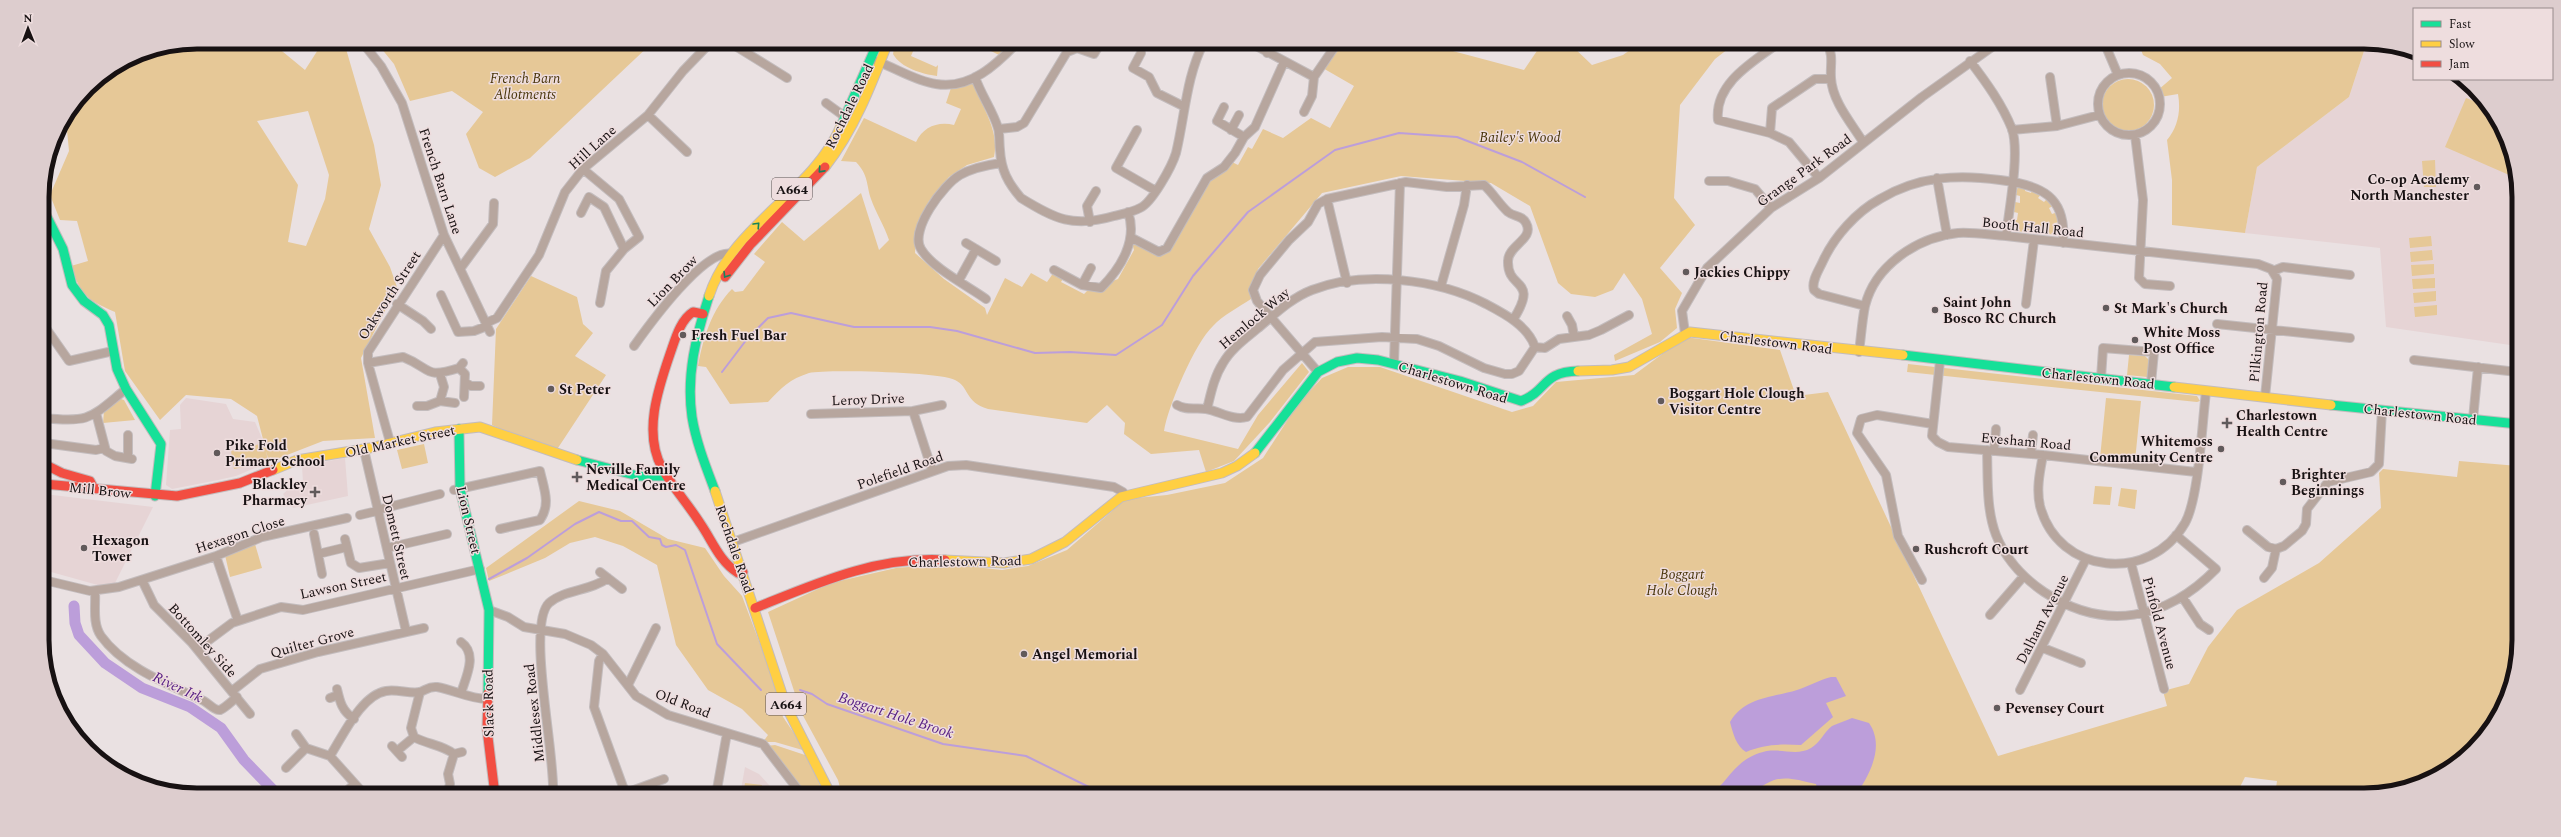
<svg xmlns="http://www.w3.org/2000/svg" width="2561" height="837" viewBox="0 0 2561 837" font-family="Spectral,serif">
  <rect width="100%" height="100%" fill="#eae1e2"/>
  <path fill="#e6d4d5" d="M2357,42L2404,47L2414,52V79H2463L2469,85L2468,87L2480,95L2503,128L2516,167L2517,346L2386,327L2380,248L2245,233L2257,167L2349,97L2364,51Z
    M186,398L226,404L233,419L255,422L264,443L269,462L236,476L218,480L172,489L166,485L170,430L181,429L180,405Z
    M345,458L348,496L293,508L283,494L294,484L303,482L302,466Z
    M44,494L153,507L112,589L44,570Z
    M745,767L759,774L778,795H740Z"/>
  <path fill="#e6c897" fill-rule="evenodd" d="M197,42H271L305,70L323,42H344L374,145L381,185L369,229L390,267L397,287L361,358L375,438L323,441L269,462L266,451L268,462L234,469L231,451L264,443L257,416L231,399L186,395L160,420L125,371L115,312C86,299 81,295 71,266L88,261L77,221L60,220L50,195L69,151L66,120L88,87L138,54ZM308,111L329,175L325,199L306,246L288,242L298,185L257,121Z
    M376,42H653L530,158L495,177L479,168L466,134L483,112L452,91L410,101L394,64Z
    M895,42H917L911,56L936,67L938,65L937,76C922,74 901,68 893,54Z
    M965,42H1011L999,55L981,46Z
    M1339,42H1432L1449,50L1524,70L1543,42H1568L1592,65L1623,55L1641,42H1737L1715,59L1680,105L1674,198L1695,225L1660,268L1682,293L1675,309L1677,328L1660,342L1615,361L1614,355L1652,334L1642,299L1624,273L1613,290L1595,297L1571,294L1558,283L1530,206L1491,183L1401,176L1322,193L1258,269L1251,299C1239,307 1223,315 1213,326C1195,343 1168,406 1164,431L1238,449L1258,415L1302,363L1309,372L1270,422L1234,461L1206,472L1199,450L1151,454L1124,434L1125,423L1107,405L1087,423L988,409C964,402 970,387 955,380C941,372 826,369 809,373C790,379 781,388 768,402L730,404L706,367L698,366C703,338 712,309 732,289L735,292L743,291L765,262L754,254L782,222L804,241L861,193L879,250L889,240C884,225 876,213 871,199C866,184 869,176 856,162L841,161L864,118L916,142C923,127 938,121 954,125L961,109L946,103L952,85L974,80C980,107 1000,128 994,157L967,165L949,177L929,201L917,224L915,253L944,279L985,308L987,315L1005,278L1022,287L1031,273L1047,282L1054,272L1064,277L1061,282L1084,294L1087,291L1118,279L1134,250L1132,243L1161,253L1207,181L1230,161L1238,165L1248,147L1252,149L1263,129L1283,138L1311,118L1330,128L1354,86L1321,67Z
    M2138,42H2357L2364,51L2349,97L2257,167L2245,233L2172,225V180L2167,140C2178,127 2181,111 2178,94L2160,97L2158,90L2172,78L2160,64L2143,55Z
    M2102 105a26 26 0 1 1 52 0a26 26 0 1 1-52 0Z
    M2466,98C2473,101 2483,103 2489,108C2504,119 2516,160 2516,178L2445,147Z
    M2435,160L2436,187H2424L2422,161Z
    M2018,185L2026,186L2025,191L2031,193L2033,187L2042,193L2038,198L2044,202L2048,198L2055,205L2049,208L2052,214L2058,212L2060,222L2054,223L2055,229H2061L2059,235L2015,231L2012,227L2013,220H2017L2018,213L2014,212L2015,202L2020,203V196L2016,195Z
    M2431,236L2432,246L2410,248L2409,238Z
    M2432,250L2433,260L2411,262L2410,252Z
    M2434,264V274L2412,276L2411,265Z
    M531,276L577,297L583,324L593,333L575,356L606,375L554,454L492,425L496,329Z
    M2435,278V288L2413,289L2412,279Z
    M2436,291V301L2414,303L2413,293Z
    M2437,305V315L2415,317L2414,307Z
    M1685,337L1780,350L1796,396L1828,392L1998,756L2167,706L2163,691L2189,684L2208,647L2237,610L2319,563L2381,508L2379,473L2383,469L2457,477L2459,461L2518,466L2519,640L2514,680L2498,715L2484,728L2488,731L2459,763L2414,787L2374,795H2275L2277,781L2245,777L2236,795H842L838,780L801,712L768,612L831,583L896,568L948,564L1002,570L1028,566L1067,550L1126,499L1167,495L1225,483L1263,458L1298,404L1322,378L1348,367H1380L1512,412L1533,406L1556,382L1634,375Z
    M2129,355L2145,356L2149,360L2147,377L2127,375Z
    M1908,364L2197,396L2200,401L2197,402L1907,372Z
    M2106,398L2141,401L2135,461L2100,458Z
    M121,399L124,400L135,420L103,423L104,411Z
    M424,444L428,463L402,469L397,450Z
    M2095,486L2112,487L2110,505L2093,504Z
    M2121,488L2137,490L2135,509L2118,506Z
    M579,501L620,511L668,539L705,548L724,576L742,596L771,673L783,717L806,751L775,742H763L768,735L742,709L708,690L676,645L657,565L623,546L595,537L570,543L545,558L489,581L486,568Z
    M255,544L262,568L230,577L225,555Z
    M775,745L808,756L824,795H808L766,746Z
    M745,783L762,785L760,795H743Z"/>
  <path fill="#bc9eda" d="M1831,677H1836L1846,696L1826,703L1833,717L1801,745C1781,744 1764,744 1746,752C1736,746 1733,733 1730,722C1745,697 1771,698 1797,690C1809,686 1819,680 1831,677Z
    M1852,718L1869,723C1885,746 1870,774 1856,795H1819L1816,784C1786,777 1776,773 1751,795H1710C1731,779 1734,760 1763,752C1779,747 1796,757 1811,748C1820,743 1824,732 1832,726C1838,723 1846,721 1852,718Z"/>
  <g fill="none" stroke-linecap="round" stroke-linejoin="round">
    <path stroke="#bc9eda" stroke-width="2" d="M722,372L747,339L768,318L791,313L854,327H930L957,331L1035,353L1070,352L1116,355L1162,325L1193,276L1248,212L1335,150L1399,133L1457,137L1522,162L1585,197
      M489,579L527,558L575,524L599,512L621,521H632L649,537L660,539L662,545L666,547L676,545L685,550L717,644L761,690
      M800,690L812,694L827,704L943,744L1026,756L1093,789L1099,795
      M2188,795L2192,793"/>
    <path stroke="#bc9eda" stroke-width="11" d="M74,606L75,623L79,635L105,663L142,688L190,707L221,728L244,760L278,795"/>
    <defs>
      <path id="street" d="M362,42L381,66L402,103L444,235L490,332
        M729,42L787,78
        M1249,42L1314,77L1312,96L1304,112
        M1780,42C1754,61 1714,83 1718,120L1770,133L1789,142L1819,178
        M1827,42C1834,58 1830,63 1831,78C1832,101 1852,124 1863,142
        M2104,42L2118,75
        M1141,53L1133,68L1149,77L1157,93L1183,106
        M1267,53L1275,42
        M876,61C896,68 915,81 936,84C970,90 997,64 1018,42
        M1970,61C1986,82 2002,104 2012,129C2020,153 2009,210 2006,236
        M2098 104a31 31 0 1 1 62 0a31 31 0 1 1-62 0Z
        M975,77C981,95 993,111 998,128C1000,135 999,143 1000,150C1001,170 1008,183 1021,198C1055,219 1073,228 1114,216C1122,214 1133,212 1140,208C1152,203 1172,166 1176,153C1185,116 1186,77 1204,42
        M1314,77L1338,42
        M2050,77L2057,126
        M826,103L848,119
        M1224,107L1217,121L1244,137
        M648,115L687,152
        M999,129L1017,127L1024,123L1067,52L1077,48L1094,54L1101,42
        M1137,130L1116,168L1156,191
        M1231,130L1239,115
        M2012,130L2057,126L2099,115
        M1770,133L1772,108L1815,79H1831
        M2135,135L2143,200L2139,278L2145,284L2170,286
        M583,169L619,199L639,237L624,249L606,271L600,303
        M1937,178L1947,235
        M1709,181H1728L1755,189L1771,208
        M1327,199L1347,283
        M581,213L589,197L604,207L624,249
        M1090,222L1087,206L1096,191
        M1132,238L1159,252L1167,248L1207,178L1224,167L1235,153L1244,137L1255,127L1284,62
        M966,243L996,261
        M460,269L493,224L494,203
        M1054,270L1082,285L1101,288C1121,268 1138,240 1128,212
        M2273,271L2283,267L2350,275
        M959,280L976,249
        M1082,285L1091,268
        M1441,286L1464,205L1467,185
        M441,295L458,332L474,331L487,326
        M986,299C968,286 932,268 921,249C909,230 944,184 960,175C972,168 987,165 1001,163
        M397,304L423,321L431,329
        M2026,304L2034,240
        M1865,306L1819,294L1814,290C1811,281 1819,270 1823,261C1834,237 1856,212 1880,199C1918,176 1958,174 2000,180C2041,185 2067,196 2063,243
        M1567,316L1572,325L1574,336
        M486,323L497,318L539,255L565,192L583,169L648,115L683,71L711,42
        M43,324L69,361L113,351
        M2217,324L2350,338
        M1685,333L1682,311L1707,268L1771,208L1819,178L1922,97L1999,42
        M634,346C649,325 705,247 732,254
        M1535,347L1545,348L1559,339L1589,335L1601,330L1629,315
        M1859,352C1861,337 1862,321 1865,306C1875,265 1918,237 1958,233C1974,232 1990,235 2006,236L2258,264L2271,269L2277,279L2265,397
        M2414,360L2517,372
        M1940,361L1932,436L1938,442L1948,447L2043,455L2196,472
        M368,363L403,357C433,369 423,379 459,368L463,363
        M1394,363L1400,183
        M459,368L465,374L464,397
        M1318,372L1257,301L1253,290L1260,275L1289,240L1308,222L1318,204L1327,199L1406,182L1447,187L1484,185C1493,193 1499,204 1508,212C1514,217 1522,215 1526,223C1535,239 1508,245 1508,261C1507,291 1540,277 1513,320
        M440,374L444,387L440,401L455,403
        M2101,378L2103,348L2154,352L2151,383
        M466,383L471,386H480
        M1177,405C1187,411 1196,407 1206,409C1219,411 1233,421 1247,417L1283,370L1315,342L1382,337L1417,339L1439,346L1484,368L1505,374H1512L1519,371L1535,347C1528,326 1505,314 1486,304C1438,279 1363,270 1312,290C1291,298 1274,315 1257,329C1245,339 1231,349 1223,363C1214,377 1211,393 1207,409
        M417,406H427L440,401
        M913,411L942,405
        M96,413L106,451L115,456L132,459
        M811,414L913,411L932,470
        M44,418C91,423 90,418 126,389
        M2473,419L2478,367
        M390,442L368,363V352L444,235
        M44,443L96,450L104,448
        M364,450L406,631
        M1987,450C1988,478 1986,509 1996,535C2006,560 2022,577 2044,592C2105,632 2166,620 2216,569L2176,535
        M1994,451L1996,429
        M2031,453L2033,435
        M2043,455C2040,471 2036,489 2040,506C2058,575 2150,584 2185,523C2199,498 2202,423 2206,392
        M128,458V435
        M454,490L540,471C544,489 551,504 540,520L500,529
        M377,510L440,494
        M360,515L377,511
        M2247,530L2268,547L2276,549L2272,568L2264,578
        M314,534L322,574
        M345,539L351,563L359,568L390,563
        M733,542L948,466L966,465L1114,487L1123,492L1125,496
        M387,548L447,534
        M2276,549L2284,546L2302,531L2306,524L2307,509L2328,482L2371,472L2379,464L2382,410
        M318,554L347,547
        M216,556L238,621
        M2131,563L2164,689
        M600,572L622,589
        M44,580L90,591L119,587L216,556L262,537L347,518
        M142,580L154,605L192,643L250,714
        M1922,580L1898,536L1886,475L1857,433L1861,419L1877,415L1933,424
        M95,591C96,605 92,623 101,636C124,668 170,685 204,701C208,703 215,711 220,710C225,708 232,701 237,697
        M2183,598L2200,624L2209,630
        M489,610L508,617L524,627L565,634L591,645L603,654L636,696L668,715L763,744L802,795
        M1990,615L2023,577
        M461,642C478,654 466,677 461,693
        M2043,648L2081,663
        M197,649L232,623L281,607L303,610L480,569
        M603,654L599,661L594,707L626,795
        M628,685L656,628
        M337,689C340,702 342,711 354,719
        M2020,690L2086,559
        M232,691L260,669L318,652L424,628
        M420,692L411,728L414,737C426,744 443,745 454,754L448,774L450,784L447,795
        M2503,697L2505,699
        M330,698L338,695
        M296,734L306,748L330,756
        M392,746L402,757
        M397,751L414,737
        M454,754L462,752
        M330,756C343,736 361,695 386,691C397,689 410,694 420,692C426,690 429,686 437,687C454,690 470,699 487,699
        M330,756L365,795
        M286,768L306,748
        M626,793L664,779
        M343,795L354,784
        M553,795C556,757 526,625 549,603C565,589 591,591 608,578
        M716,795L727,733"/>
      <path id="fast" d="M841,126L878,42
        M42,207L63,249L72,285L84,301L103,315L109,325L117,369L126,389L161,444L155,496
        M709,296C696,336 686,375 692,417C696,442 706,467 715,491
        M1903,355L2174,387
        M2331,405L2518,424
        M459,429L460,489L489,610L488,693
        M1255,453L1318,372L1337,362L1357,358L1378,360L1460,381L1521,401C1548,391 1541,372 1578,371
        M577,460L638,476H667"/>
      <path id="slow" d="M825,167C854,130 871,86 888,42
        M709,296C732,225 812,193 841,126
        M1578,371L1612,370L1629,367L1690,332L1903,355
        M2174,387L2331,405
        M273,470L297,460L370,448L435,432L480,427L577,460
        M715,491L786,706L831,795
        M945,560L1004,563L1031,559L1065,542L1121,497L1222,473L1237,466L1255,453"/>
      <path id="jam" d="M42,188L58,132
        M725,277L750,245L825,167
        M703,314L693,312C680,320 675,340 670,354C658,389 643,433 662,468C673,488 688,504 700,523C712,540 719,561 738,573L743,572
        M44,464L62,473L90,481L94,489
        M44,484L177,496L240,483L273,470
        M755,608C817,583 877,556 945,560
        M488,693L487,729L495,795"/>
    </defs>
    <use href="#street" stroke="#c3bcbd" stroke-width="10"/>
    <use href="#fast" stroke="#c3bcbd" stroke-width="11"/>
    <use href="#slow" stroke="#c3bcbd" stroke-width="11"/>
    <use href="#jam" stroke="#c3bcbd" stroke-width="11"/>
    <use href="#street" stroke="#b7a69e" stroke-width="8"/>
    <use href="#fast" stroke="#16e098" stroke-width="9"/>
    <use href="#slow" stroke="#ffcf43" stroke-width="9"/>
    <use href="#jam" stroke="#f24e42" stroke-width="9"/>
  </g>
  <defs><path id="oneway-chevron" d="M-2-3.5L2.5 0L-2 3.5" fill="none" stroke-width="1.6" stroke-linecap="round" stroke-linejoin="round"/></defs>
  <g stroke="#16835c">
    <use href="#oneway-chevron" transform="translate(821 170) rotate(132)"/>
    <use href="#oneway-chevron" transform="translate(757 225) rotate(-47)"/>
    <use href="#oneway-chevron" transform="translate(726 275) rotate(122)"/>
  </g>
  <g fill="#615a5b" stroke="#eeddde" stroke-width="1.5">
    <circle cx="2477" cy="187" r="4"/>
    <circle cx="1686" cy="272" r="4"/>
    <circle cx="2106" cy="308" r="4"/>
    <circle cx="1935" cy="310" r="4"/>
    <circle cx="683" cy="335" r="4"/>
    <circle cx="2135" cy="340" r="4"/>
    <circle cx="551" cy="389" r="4"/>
    <circle cx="1661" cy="401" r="4"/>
    <path d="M2225 417h4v4h4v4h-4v4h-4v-4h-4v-4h4z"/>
    <circle cx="2221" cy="449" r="4"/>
    <circle cx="217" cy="453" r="4"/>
    <path d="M575 471h4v4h4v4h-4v4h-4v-4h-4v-4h4z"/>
    <circle cx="2283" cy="482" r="4"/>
    <path d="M313 486h4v4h4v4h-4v4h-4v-4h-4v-4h4z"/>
    <circle cx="84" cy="548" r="4"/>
    <circle cx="1916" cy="549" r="4"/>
    <circle cx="1024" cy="654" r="4"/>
    <circle cx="1997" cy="708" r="4"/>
  </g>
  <g text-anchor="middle" stroke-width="3" stroke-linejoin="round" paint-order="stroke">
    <g fill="#eeddde" stroke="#584e4f" stroke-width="1">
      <rect x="772" y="178" width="40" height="22" rx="3"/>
      <rect x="766" y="693" width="40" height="22" rx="3"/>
    </g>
    <g font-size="13" font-weight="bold" fill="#171112">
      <text x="792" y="194">A664</text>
      <text x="786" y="709">A664</text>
    </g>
    <g font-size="14" font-style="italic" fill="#49350a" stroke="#eeddde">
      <text x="525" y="83">French Barn<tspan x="525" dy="16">Allotments</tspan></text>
      <text x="1520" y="142">Bailey's Wood</text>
      <text x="1682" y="579">Boggart<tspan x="1682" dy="16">Hole Clough</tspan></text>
    </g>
    <g font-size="14" fill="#171112" stroke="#eeddde">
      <text transform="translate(849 106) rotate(-64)" y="5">Rochdale Road</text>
      <text transform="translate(592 147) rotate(-42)" y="5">Hill Lane</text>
      <text transform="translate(1804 170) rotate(-36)" y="5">Grange Park Road</text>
      <text transform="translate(441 181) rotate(72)" y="5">French Barn Lane</text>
      <text transform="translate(2033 227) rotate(6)" y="5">Booth Hall Road</text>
      <text transform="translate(672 281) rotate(-46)" y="5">Lion Brow</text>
      <text transform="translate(389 295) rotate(-57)" y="5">Oakworth Street</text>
      <text transform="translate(1254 318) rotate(-40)" y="5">Hemlock Way</text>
      <text transform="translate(2258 332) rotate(-85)" y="5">Pilkington Road</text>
      <text transform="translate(1776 342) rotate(7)" y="5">Charlestown Road</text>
      <text transform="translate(2098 378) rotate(6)" y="5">Charlestown Road</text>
      <text transform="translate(1453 382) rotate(17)" y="5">Charlestown Road</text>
      <text transform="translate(868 399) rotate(-2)" y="5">Leroy Drive</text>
      <text transform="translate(2420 414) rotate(6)" y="5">Charlestown Road</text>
      <text transform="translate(400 441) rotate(-12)" y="5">Old Market Street</text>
      <text transform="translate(2026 441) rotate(5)" y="5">Evesham Road</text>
      <text transform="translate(900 470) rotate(-19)" y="5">Polefield Road</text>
      <text transform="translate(100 490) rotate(6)" y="5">Mill Brow</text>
      <text transform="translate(469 520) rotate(77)" y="5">Lion Street</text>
      <text transform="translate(240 534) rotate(-18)" y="5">Hexagon Close</text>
      <text transform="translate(397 537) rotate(77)" y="5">Domett Street</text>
      <text transform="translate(735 549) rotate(71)" y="5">Rochdale Road</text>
      <text transform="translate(965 561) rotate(-1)" y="5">Charlestown Road</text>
      <text transform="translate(343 585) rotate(-12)" y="5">Lawson Street</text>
      <text transform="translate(2042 619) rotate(-63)" y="5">Dalham Avenue</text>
      <text transform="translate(2160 623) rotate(75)" y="5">Pinfold Avenue</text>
      <text transform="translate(203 640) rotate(48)" y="5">Bottomley Side</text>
      <text transform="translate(312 642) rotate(-15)" y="5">Quilter Grove</text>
      <text transform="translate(488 703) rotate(-91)" y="5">Slack Road</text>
      <text transform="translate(683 703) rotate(21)" y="5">Old Road</text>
      <text transform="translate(534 713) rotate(-96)" y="5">Middlesex Road</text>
    </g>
    <g font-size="14" font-weight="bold" fill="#171112" stroke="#eeddde" text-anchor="start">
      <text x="2469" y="184" text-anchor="end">Co-op Academy<tspan x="2469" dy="16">North Manchester</tspan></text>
      <text x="1694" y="277">Jackies Chippy</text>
      <text x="1943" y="307">Saint John<tspan x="1943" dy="16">Bosco RC Church</tspan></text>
      <text x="2114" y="313">St Mark's Church</text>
      <text x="2143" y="337">White Moss<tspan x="2143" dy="16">Post Office</tspan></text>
      <text x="691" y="340">Fresh Fuel Bar</text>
      <text x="559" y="394">St Peter</text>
      <text x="1669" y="398">Boggart Hole Clough<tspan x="1669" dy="16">Visitor Centre</tspan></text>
      <text x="2236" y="420">Charlestown<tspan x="2236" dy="16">Health Centre</tspan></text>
      <text x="2213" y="446" text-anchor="end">Whitemoss<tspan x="2213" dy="16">Community Centre</tspan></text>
      <text x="225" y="450">Pike Fold<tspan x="225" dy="16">Primary School</tspan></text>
      <text x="586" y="474">Neville Family<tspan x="586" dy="16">Medical Centre</tspan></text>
      <text x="2291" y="479">Brighter<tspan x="2291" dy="16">Beginnings</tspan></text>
      <text x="307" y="489" text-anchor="end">Blackley<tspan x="307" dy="16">Pharmacy</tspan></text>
      <text x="92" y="545">Hexagon<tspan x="92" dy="16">Tower</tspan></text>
      <text x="1924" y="554">Rushcroft Court</text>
      <text x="1032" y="659">Angel Memorial</text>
      <text x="2005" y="713">Pevensey Court</text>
    </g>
    <g font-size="15" font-style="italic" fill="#561e83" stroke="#eeddde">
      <text transform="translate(178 687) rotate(25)" y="5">River Irk</text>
      <text transform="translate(896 715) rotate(18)" y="5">Boggart Hole Brook</text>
    </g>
  </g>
  <path d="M0 0H2561V837H0ZM197 49H2364A148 148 0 0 1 2512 197V640A148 148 0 0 1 2364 788H197A148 148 0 0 1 49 640V197A148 148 0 0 1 197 49Z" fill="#ddcdce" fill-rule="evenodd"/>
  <path fill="none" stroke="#171112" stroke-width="5" d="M197 49H2364A148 148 0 0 1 2512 197V640A148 148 0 0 1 2364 788H197A148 148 0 0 1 49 640V197A148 148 0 0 1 197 49Z"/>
  <rect x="2413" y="8" width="140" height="72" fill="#eeddde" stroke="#988b8c"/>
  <rect x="2421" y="21" width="20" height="6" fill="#16e098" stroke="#988b8c"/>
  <text x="2449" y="28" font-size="12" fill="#171112">Fast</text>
  <rect x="2421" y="41" width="20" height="6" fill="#ffcf43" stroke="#988b8c"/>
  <text x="2449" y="48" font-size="12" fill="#171112">Slow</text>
  <rect x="2421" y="61" width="20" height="6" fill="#f24e42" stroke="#988b8c"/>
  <text x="2449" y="68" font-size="12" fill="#171112">Jam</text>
  <g transform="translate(28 28) rotate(359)" stroke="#eeddde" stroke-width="3" paint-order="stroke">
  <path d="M0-3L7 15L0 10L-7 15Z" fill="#171112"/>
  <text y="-6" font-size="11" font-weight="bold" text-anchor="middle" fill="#171112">N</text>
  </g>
</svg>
